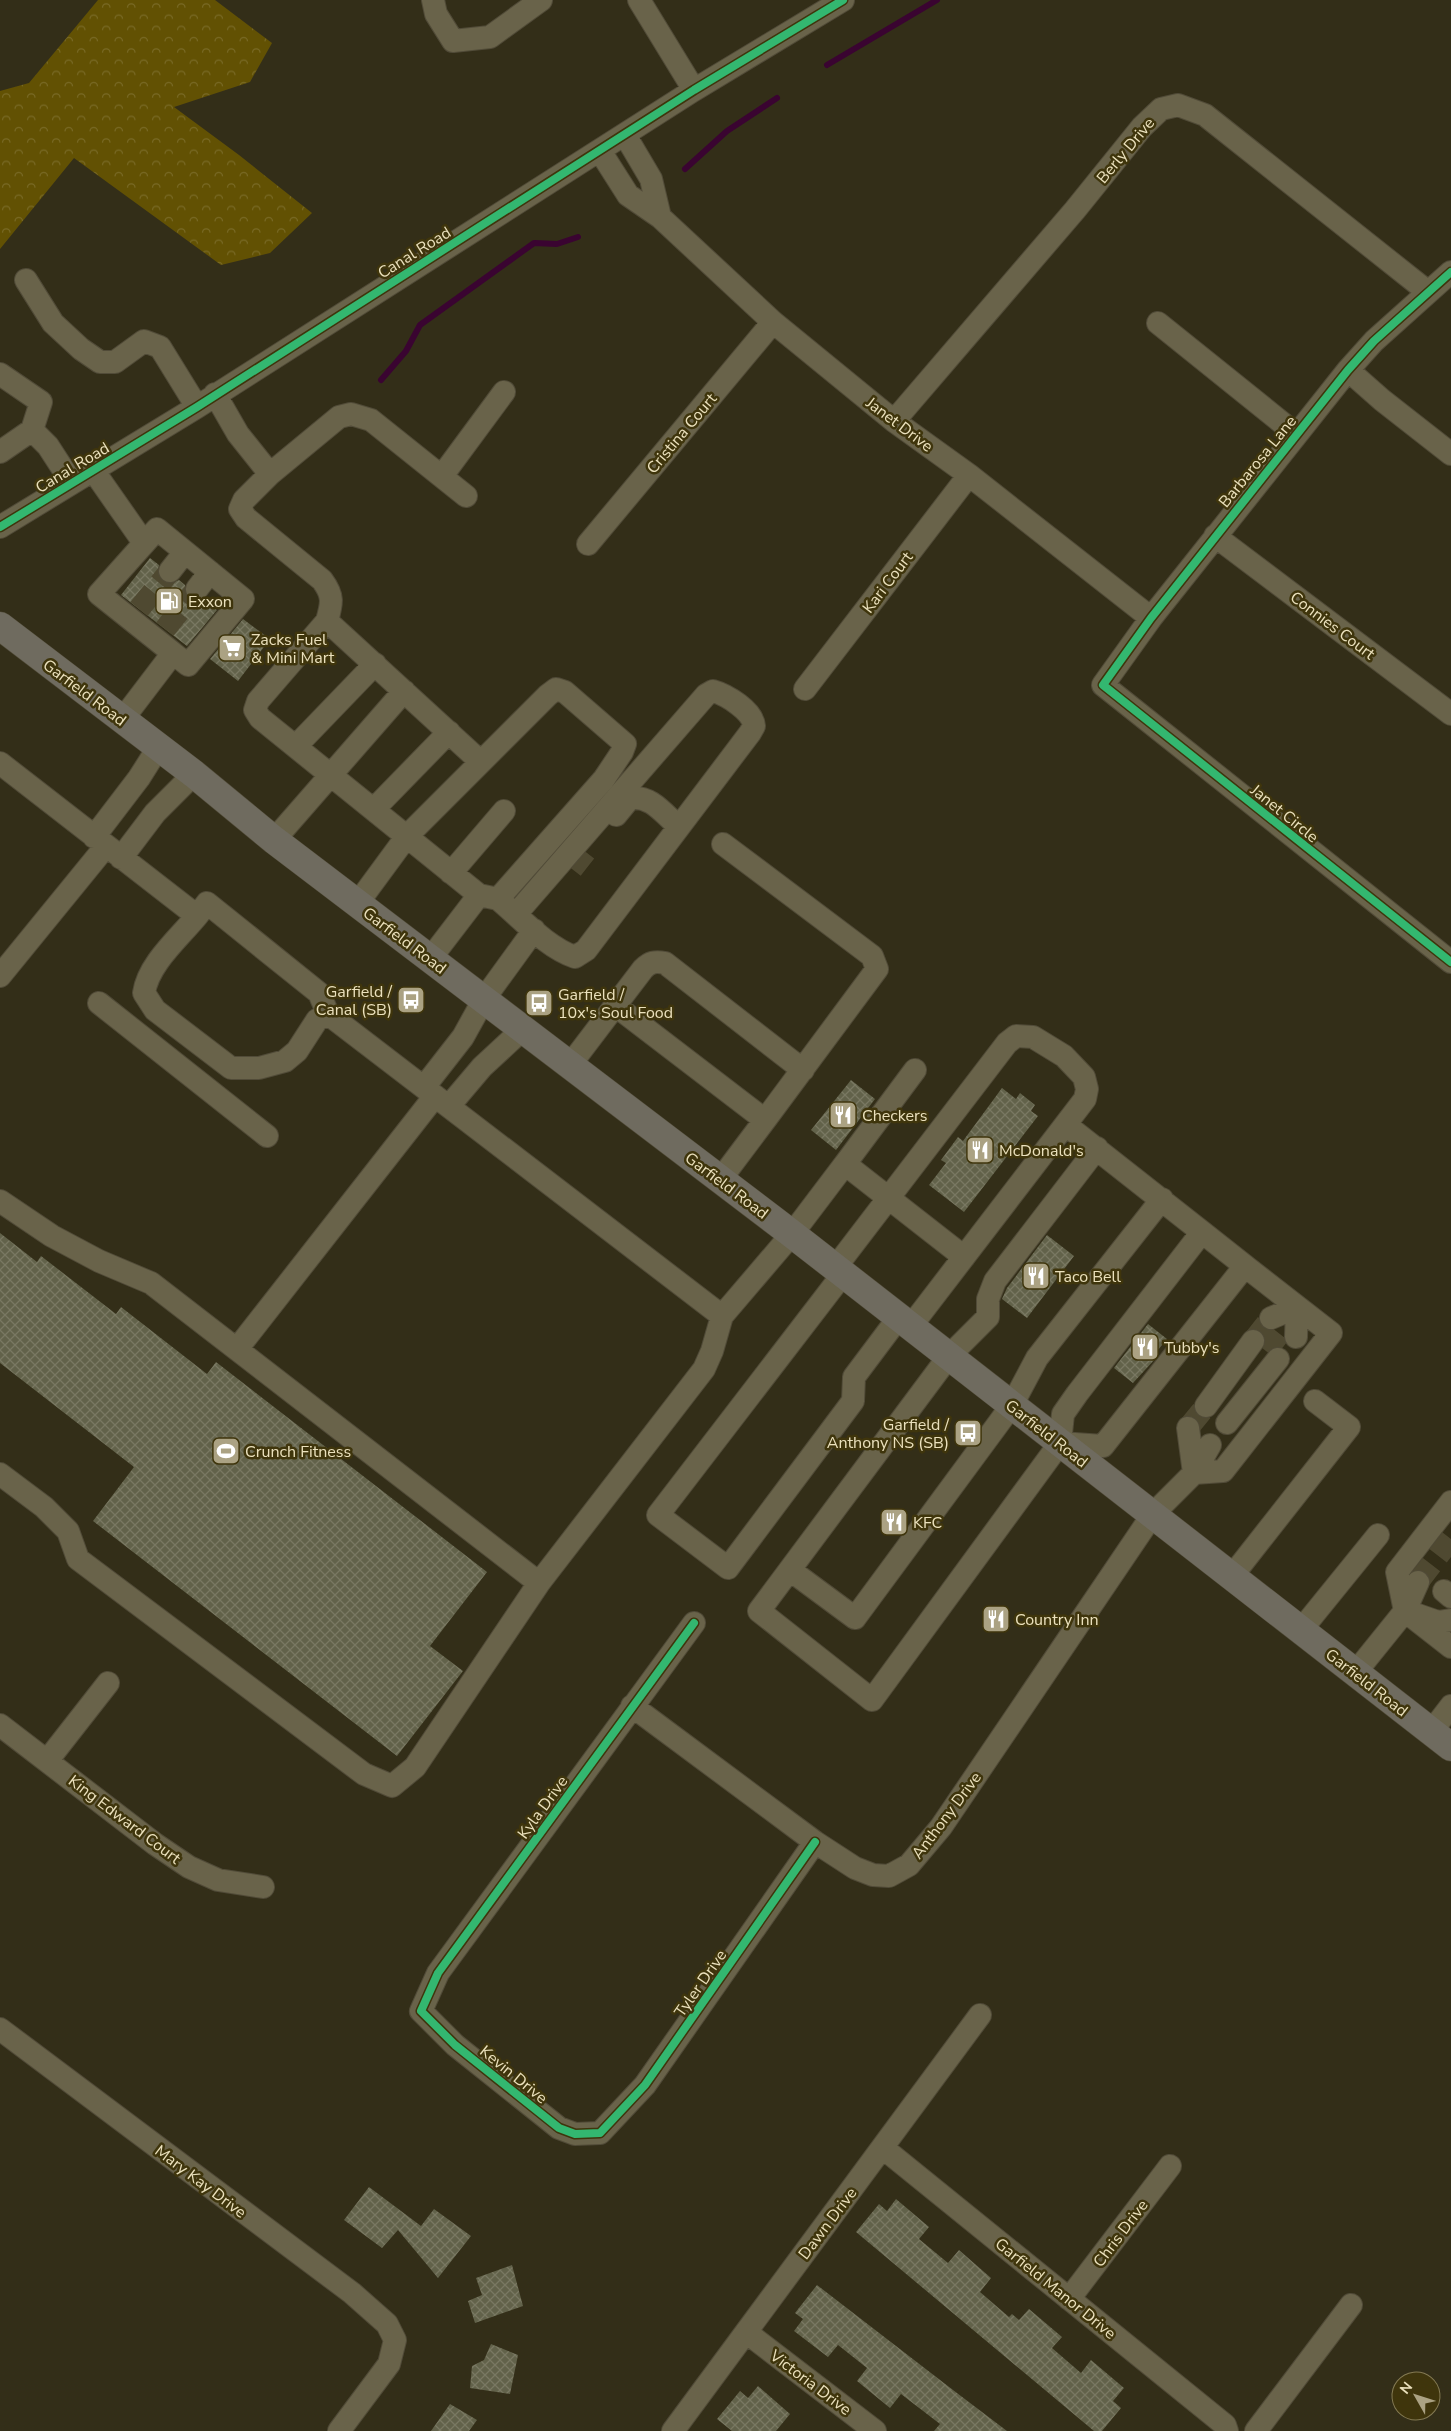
<svg xmlns="http://www.w3.org/2000/svg" width="1451" height="2431" viewBox="0 0 1451 2431" font-family="'Nunito Sans',sans-serif">
  <defs>
    <pattern id="forest-crowns" width="20" height="18" patternUnits="userSpaceOnUse" patternTransform="scale(1.25)"><rect width="20" height="18" fill="#625103"/><path d="M2 6a3 3 0 1 1 6 0M12 15a3 3 0 1 1 6 0" fill="none" stroke="#796a26"/></pattern>
    <pattern id="building-cross-hatch" width="8" height="8" patternUnits="userSpaceOnUse" patternTransform="scale(1.25)"><rect width="8" height="8" fill="#62624a"/><path d="M0 0l8 8M0 8l8-8" fill="none" stroke="#797862"/></pattern>
  </defs>
  <rect width="100%" height="100%" fill="#332e18"/>
  <path fill="url(#forest-crowns)" d="M98,0H215L272,43L250,82L174,107L239,155L312,213L270,253L221,265L74,158L0,249V91L29,83Z"/>
  <g fill="none" stroke-linecap="round" stroke-linejoin="round">
    <path stroke="#3a0431" stroke-width="6" d="M827,65L937,0
      M685,169L727,131L777,98
      M381,380L406,351L420,325L534,243L557,244L578,237"/>
  </g>
  <path fill="url(#building-cross-hatch)" d="M150,558L159,565L158,575L162,582L169,584L179,580L185,585V594L189,600L196,602L204,600L217,610L187,646L121,595Z
    M243,619L270,639L238,681L210,659Z
    M851,1080L875,1099L836,1150L811,1130Z
    M1002,1088L1016,1099L1020,1093L1035,1105L1031,1111L1038,1116L964,1212L929,1185L946,1163L941,1160L958,1137L963,1141Z
    M0,1233L37,1262L41,1256L116,1314L121,1307L207,1374L216,1362L487,1572L430,1646L463,1671L397,1756L93,1521L134,1467L0,1363Z
    M1047,1235L1074,1256L1027,1318L1002,1299L1007,1288Z
    M1148,1324L1167,1339L1153,1356L1156,1358L1133,1383L1114,1368Z
    M369,2187L421,2226L434,2209L471,2236L438,2278L398,2230L382,2248L344,2220Z
    M896,2199L929,2227L919,2239L948,2263L959,2250L991,2278L980,2292L1009,2317L1012,2314L1019,2320L1029,2309L1062,2337L1052,2348L1081,2373L1091,2360L1124,2388L1113,2401L1121,2408L1102,2431H1094L856,2232L879,2204L887,2211Z
    M512,2265L523,2306L475,2323L468,2301L482,2295L476,2278Z
    M817,2285L953,2390L1007,2431H934L940,2424L901,2394L890,2408L857,2381L867,2368L838,2345L828,2357L794,2331L803,2319L795,2313Z
    M491,2344L518,2355L510,2394L470,2388L472,2366L484,2360Z
    M758,2386L790,2414L776,2431H732L717,2419L740,2391L748,2398Z
    M450,2404L477,2420L469,2431H431Z"/>
  <g fill="none" stroke-linecap="round" stroke-linejoin="round">
    <path stroke="#4f4931" stroke-width="22" stroke-dasharray="22 11" stroke-linecap="butt" d="M139,609L170,571
      M165,629L197,589
      M572,869L586,851
      M1253,1341L1271,1318
      M1266,1351L1284,1328
      M1188,1428L1206,1406
      M1418,1582L1451,1539"/>
    <defs>
      <path id="minor" d="M433,0L436,14L453,41L490,37L541,0
        M639,0L694,90
        M600,151L628,195L660,217L651,179L625,135
        M660,217L773,322L894,421L969,475L1151,618
        M1451,272L1374,341L1348,370L1151,618L1103,685L1451,962
        M26,280L53,323L81,349L100,362H115L144,341L160,347L197,407
        M1158,323L1296,434
        M1348,370L1382,400L1451,454
        M0,374L41,402L32,430
        M215,394L238,434L270,474L244,500L240,509L246,518L322,580C334,596 332,603 327,621L258,701L255,710L260,718L479,895L498,899L604,779L622,752L625,744L565,692L556,689L548,695L407,836L357,904
        M894,421L1075,210L1142,127L1161,109L1178,105L1205,115L1428,292
        M0,452L32,430L48,446L72,483
        M93,470L144,543
        M270,474L339,417L351,414L371,420L466,496
        M442,476L504,392
        M0,527L197,407L694,90L843,0
        M1215,536L1451,714
        M588,544L773,322
        M170,571L185,552
        M197,589L210,572
        M327,621L481,762
        M805,689L969,475
        M122,720L173,653L99,594L157,529L243,599L188,665L173,653
        M296,746L375,664
        M0,763L197,916L207,903L319,993L328,1014L722,1316
        M374,809L449,732
        M616,815L630,798C651,795 664,814 679,827
        M94,837L139,778L158,748
        M274,840L404,691
        M723,844L872,956L877,969L765,1120
        M121,858L155,813L194,774
        M451,873L504,811
        M498,899C521,918 546,947 575,957L586,950L750,733L754,726C753,711 727,695 713,691L706,695L516,914
        M197,916C179,938 148,964 144,993L155,1010L231,1068H259L285,1061L297,1051L317,1020L328,1014
        M430,959L479,895
        M0,976L106,846
        M99,1003L267,1136
        M616,1006L765,1120L720,1180
        M570,1065L643,969C650,962 655,961 665,963L803,1070
        M915,1070L845,1164L964,1257
        M424,1087L463,1037L484,999L534,930
        M449,1106L482,1067L523,1029
        M1066,1125L1202,1232
        M0,1201L52,1236L99,1261L151,1283L539,1583
        M835,1268L1007,1043L1016,1036L1033,1037L1064,1056L1084,1077L1087,1089L1085,1099L911,1326
        M843,1274L658,1515L728,1568L853,1401L854,1377L899,1317
        M1271,1318L1297,1307
        M1296,1337L1297,1307
        M237,1349L435,1096
        M1206,1406L1253,1341
        M1227,1423L1278,1359
        M1188,1428L1194,1473
        M1060,1443L1103,1446L1245,1266L1202,1232L1077,1394L1063,1414L1060,1443L872,1700L759,1611L949,1356L988,1317V1299L995,1281L1097,1148
        M1194,1473L1210,1445
        M0,1474L44,1507L68,1531L78,1559L364,1774L392,1786L415,1767L539,1583L704,1369L712,1351L722,1316L792,1234L845,1164
        M790,1570L855,1618L1012,1405L1037,1358L1162,1199
        M1232,1576L1349,1427L1315,1401
        M1444,1591L1451,1597
        M1405,1611L1451,1647
        M1405,1611L1418,1582
        M1415,1614L1438,1622L1451,1620
        M694,1623L438,1973L421,2011L455,2045L559,2128L575,2134L600,2133L645,2085L815,1842
        M1301,1630L1378,1535
        M1355,1673L1405,1611L1397,1572L1451,1502
        M632,1706L815,1842L855,1868L873,1875L889,1876L909,1865L941,1827L1153,1514L1194,1473L1223,1471L1331,1333L1245,1266
        M0,1725L155,1844L189,1867L218,1880L263,1887
        M1431,1732L1451,1706
        M47,1761L108,1683
        M0,2029L352,2293L387,2324L395,2340L389,2364L339,2431
        M883,2148L1225,2425L1227,2431
        M1069,2299L1170,2166
        M746,2332L875,2431
        M673,2431L980,2015
        M1256,2431L1351,2305"/>
      <path id="major" d="M0,626L194,774L274,840L792,1234L1451,1747"/>
    </defs>
    <use href="#minor" stroke="#514b38" stroke-width="24"/>
    <use href="#major" stroke="#514b38" stroke-width="29"/>
    <use href="#minor" stroke="#69634a" stroke-width="22"/>
    <use href="#major" stroke="#6f6b5f" stroke-width="28"/>
    <defs>
      <path id="cycleway" d="M1451,272L1374,341L1348,370L1151,618L1103,685L1451,962
        M0,527L197,407L694,90L843,0
        M694,1623L438,1973L421,2011L455,2045L559,2128L575,2134L600,2133L645,2085L815,1842"/>
    </defs>
    <use href="#cycleway" stroke="#3f350c" stroke-width="11"/>
    <use href="#cycleway" stroke="#33b770" stroke-width="8"/>
  </g>
  <defs>
    <symbol id="fuel-square" viewBox="-11 -11 22 22"><rect x="-9" y="-9" width="18" height="18" rx="4" fill="#aba283" stroke="#3f350c"/><path d="M-5.5-6h7V0h2V4h1.3V-2.5L3-4.5l.8-.8L6-3V5H2.5V1h-1V6h-7ZM-4.2-4.7v3.2H.2V-4.7Z" fill="#fff"/></symbol>
    <symbol id="supermarket-square" viewBox="-11 -11 22 22"><rect x="-9" y="-9" width="18" height="18" rx="4" fill="#aba283" stroke="#3f350c"/><path d="M-6-5.5h2.5l.6 2H6L4.5 2H-2.5L-4.4-4H-6ZM-1.5 3.2a1.3 1.3 0 1 0 .1 0ZM3 3.2a1.3 1.3 0 1 0 .1 0Z" fill="#fff"/></symbol>
    <symbol id="bus-square" viewBox="-11 -11 22 22"><rect x="-9" y="-9" width="18" height="18" rx="4" fill="#aba283" stroke="#3f350c"/><path d="M-5-6H5V4H4V6H2V4H-2V6H-4V4H-5ZM-3.5-4V0h7V-4ZM-3.5 1.2v1.5H-2V1.2ZM2 1.2v1.5H3.5V1.2Z" fill="#fff"/></symbol>
    <symbol id="restaurant-square" viewBox="-11 -11 22 22"><rect x="-9" y="-9" width="18" height="18" rx="4" fill="#aba283" stroke="#3f350c"/><path d="M-5-6h1v4h1v-4h1v4h1v-4h1v5L-1.5 .5V6h-2V.5L-5-1ZM5-6V6H3V1.5H1.5Q1.5-4 5-6Z" fill="#fff"/></symbol>
    <symbol id="stadium-square" viewBox="-11 -11 22 22"><rect x="-9" y="-9" width="18" height="18" rx="4" fill="#aba283" stroke="#3f350c"/><path d="M0-5a6.5 5 0 1 0 0 10a6.5 5 0 1 0 0-10ZM-3.5-1.8h7v3.6h-7Z" fill="#fff"/></symbol>
  </defs>
  <g fill-rule="evenodd">
    <use href="#fuel-square" x="153" y="585" width="32" height="32"/>
    <use href="#supermarket-square" x="216" y="632" width="32" height="32"/>
    <use href="#bus-square" x="395" y="984" width="32" height="32"/>
    <use href="#bus-square" x="523" y="987" width="32" height="32"/>
    <use href="#restaurant-square" x="827" y="1099" width="32" height="32"/>
    <use href="#restaurant-square" x="964" y="1134" width="32" height="32"/>
    <use href="#restaurant-square" x="1020" y="1260" width="32" height="32"/>
    <use href="#restaurant-square" x="1129" y="1331" width="32" height="32"/>
    <use href="#bus-square" x="952" y="1417" width="32" height="32"/>
    <use href="#stadium-square" x="210" y="1435" width="32" height="32"/>
    <use href="#restaurant-square" x="878" y="1506" width="32" height="32"/>
    <use href="#restaurant-square" x="980" y="1603" width="32" height="32"/>
  </g>
  <g text-anchor="middle" stroke-width="5" stroke-linejoin="round" paint-order="stroke">
    <g font-size="16" fill="#ebe1bd" stroke="#3f350c">
      <text transform="translate(1125 150) rotate(-50)" y="6">Berly Drive</text>
      <text transform="translate(414 252) rotate(-32)" y="6">Canal Road</text>
      <text transform="translate(900 424) rotate(37)" y="6">Janet Drive</text>
      <text transform="translate(681 433) rotate(-50)" y="6">Cristina Court</text>
      <text transform="translate(1257 461) rotate(-51)" y="6">Barbarosa Lane</text>
      <text transform="translate(72 467) rotate(-31)" y="6">Canal Road</text>
      <text transform="translate(887 582) rotate(-53)" y="6">Kari Court</text>
      <text transform="translate(1333 625) rotate(37)" y="6">Connies Court</text>
      <text transform="translate(85 692) rotate(37)" y="6">Garfield Road</text>
      <text transform="translate(1285 813) rotate(39)" y="6">Janet Circle</text>
      <text transform="translate(405 940) rotate(37)" y="6">Garfield Road</text>
      <text transform="translate(727 1185) rotate(37)" y="6">Garfield Road</text>
      <text transform="translate(1047 1433) rotate(38)" y="6">Garfield Road</text>
      <text transform="translate(1367 1682) rotate(38)" y="6">Garfield Road</text>
      <text transform="translate(542 1807) rotate(-54)" y="6">Kyla Drive</text>
      <text transform="translate(946 1815) rotate(-53)" y="6">Anthony Drive</text>
      <text transform="translate(125 1819) rotate(37)" y="6">King Edward Court</text>
      <text transform="translate(700 1983) rotate(-55)" y="6">Tyler Drive</text>
      <text transform="translate(514 2074) rotate(39)" y="6">Kevin Drive</text>
      <text transform="translate(201 2181) rotate(37)" y="6">Mary Kay Drive</text>
      <text transform="translate(827 2223) rotate(-53)" y="6">Dawn Drive</text>
      <text transform="translate(1120 2233) rotate(-53)" y="6">Chris Drive</text>
      <text transform="translate(1056 2288) rotate(39)" y="6">Garfield Manor Drive</text>
      <text transform="translate(811 2382) rotate(37)" y="6">Victoria Drive</text>
    </g>
    <g font-size="16" fill="#ebe1bd" stroke="#3f350c" text-anchor="start">
      <text x="188" y="607">Exxon</text>
      <text x="251" y="645">Zacks Fuel<tspan x="251" dy="18">&amp; Mini Mart</tspan></text>
      <text x="392" y="997" text-anchor="end">Garfield /<tspan x="392" dy="18">Canal (SB)</tspan></text>
      <text x="558" y="1000">Garfield /<tspan x="558" dy="18">10x's Soul Food</tspan></text>
      <text x="862" y="1121">Checkers</text>
      <text x="999" y="1156">McDonald's</text>
      <text x="1055" y="1282">Taco Bell</text>
      <text x="1164" y="1353">Tubby's</text>
      <text x="949" y="1430" text-anchor="end">Garfield /<tspan x="949" dy="18">Anthony NS (SB)</tspan></text>
      <text x="245" y="1457">Crunch Fitness</text>
      <text x="913" y="1528">KFC</text>
      <text x="1015" y="1625">Country Inn</text>
    </g>
  </g>
  <g transform="translate(1416 2396) rotate(309)"><circle r="24" fill="#3f350c" stroke="#847a53"/>
  <path d="M0-4L9 19L0 12L-9 19Z" fill="#aba283"/>
  <text y="-8" font-size="14" font-weight="bold" text-anchor="middle" fill="#ebe1bd">N</text>
  </g>
</svg>
